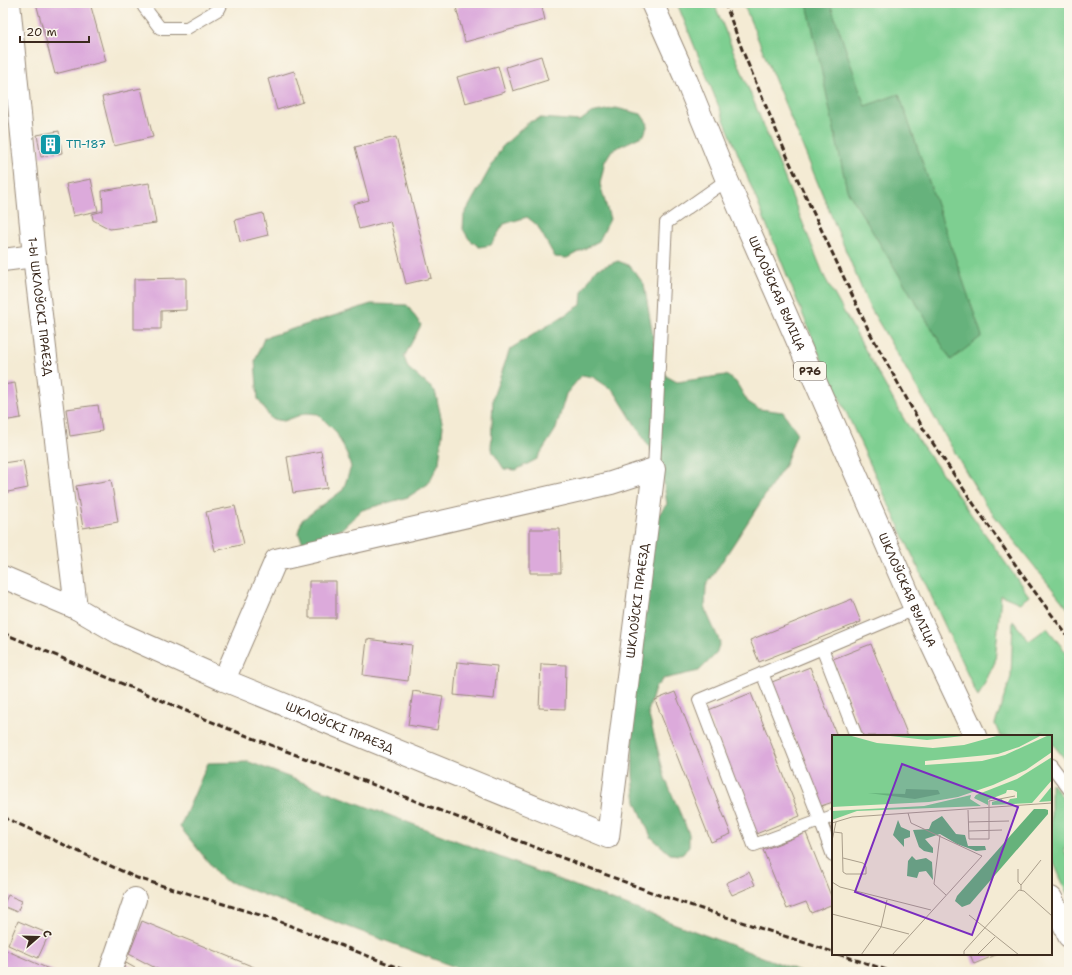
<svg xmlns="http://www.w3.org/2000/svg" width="1072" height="975" viewBox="0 0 1072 975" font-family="'Shantell Sans',sans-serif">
  <rect width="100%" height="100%" fill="#fbf7ec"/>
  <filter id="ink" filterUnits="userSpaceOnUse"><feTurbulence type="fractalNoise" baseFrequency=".025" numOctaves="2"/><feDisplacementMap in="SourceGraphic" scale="8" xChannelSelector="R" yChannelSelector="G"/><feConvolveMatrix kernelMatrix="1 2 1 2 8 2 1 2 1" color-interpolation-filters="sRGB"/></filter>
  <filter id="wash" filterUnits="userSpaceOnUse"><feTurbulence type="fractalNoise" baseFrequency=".012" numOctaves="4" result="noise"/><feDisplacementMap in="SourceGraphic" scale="16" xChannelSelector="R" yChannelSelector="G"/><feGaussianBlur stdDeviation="0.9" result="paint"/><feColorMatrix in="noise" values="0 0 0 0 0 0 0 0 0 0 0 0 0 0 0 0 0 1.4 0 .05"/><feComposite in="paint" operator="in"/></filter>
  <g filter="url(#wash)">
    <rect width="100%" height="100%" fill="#f4ebd4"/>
    <path fill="#7ecf91" stroke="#5c7c58" d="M677,3H714L825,278L905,421L1029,596L1020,603L1001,595L995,662L978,697L816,347Z
      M743,3H1069V610L985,504L868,304Z
      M1013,621L1029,641L1047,628L1069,656V764L1051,742V736H1047L1043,732L1030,736H1000L995,724L1011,677Z
      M1051,783L1069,805V845L1064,849L1069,861V898L1051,856Z"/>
    <path fill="#66b27b" stroke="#506e4c" d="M807,3H830L865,106L899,94L982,336L951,360L847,190Z
      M616,108L641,114L648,124L644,135L612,150L605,161L600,184L610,219L599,241L567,258L555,257L537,225L527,217L504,224L491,245L479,247L469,239L463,229L464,215L502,147L529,122L541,118L580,121L591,113Z
      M618,261L630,266L644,284L656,354L666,376L677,382L726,375L736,382L748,402L759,409L783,412L797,432L785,465L706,586L705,609L720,642L716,654L699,671L663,679L655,688L648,712L665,778L689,834V846L681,855L670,854L651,837L636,802L633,777L630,624L651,524L667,504L661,466L614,391L593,377L582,375L566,394L556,429L537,459L516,470L504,469L491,449L493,397L510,349L581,305L582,292L595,270Z
      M371,304L407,305L421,325L404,357L408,368L435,391L443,426L439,463L428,484L408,497L362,510L336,534L316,544L303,543L298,532L302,520L343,490L351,467L347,454L336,432L318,414L306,413L284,421L271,419L258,399L255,361L264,338Z
      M249,762L802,972H468L222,879L180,827L208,763Z"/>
    <g id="blocks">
      <path fill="#dcaadb" d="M36,3H90L106,61L55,74Z
        M471,3H541L545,20L465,42L456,7Z
        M541,56L548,80L513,91L506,67Z
        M498,66L505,92L465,103L457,77Z
        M294,71L303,102L277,110L268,79Z
        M141,88L153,137L114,146L102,97Z
        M59,131L62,153L41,157L37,135Z
        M396,137L431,278L406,284L390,221L359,229L353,204L369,200L355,147Z
        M91,179L98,211L73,216L66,184Z
        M149,183L156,223L110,229L93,220L92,214L103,211L102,191Z
        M263,213L268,235L240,242L235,220Z
        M186,278V310L161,311V329H134V279Z
        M15,383L21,418L3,421V385Z
        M98,405L102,431L70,436L66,409Z
        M321,451L327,488L293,493L287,457Z
        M23,460L28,488L3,493V463Z
        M111,480L118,522L83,528L76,486Z
        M235,506L244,544L215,551L206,512Z
        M530,529H560L561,573H530Z
        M309,581H336V618H309Z
        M852,599L861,622L759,662L750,640Z
        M367,639L412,645L408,681L363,675Z
        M871,644L908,736H863L833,659Z
        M457,662L497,666L494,699L454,695Z
        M541,664L566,665L565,709L539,708Z
        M810,667L837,736H833V802L821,806L772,682Z
        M413,691L443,696L437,730L408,725Z
        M675,692L731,834L711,842L655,700Z
        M751,693L800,816L756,834L706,711Z
        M833,823V834L829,825Z
        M806,833L833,901V904L811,913L806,902L787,909L763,850Z
        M749,872L755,885L732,895L726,883Z
        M8,895L22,901L17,912L3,906Z
        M18,921L49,934L38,958L8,945Z
        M142,921L266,972H163L129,954Z
        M3,949L56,972H3Z
        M970,954H998L974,964Z
        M126,963L142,972H122Z"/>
    </g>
  </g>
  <g filter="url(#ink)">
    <use href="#blocks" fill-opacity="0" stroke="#988a79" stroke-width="1"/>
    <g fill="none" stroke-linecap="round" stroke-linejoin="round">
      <defs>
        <path id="service" d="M143,3L144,7L160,28H187L219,9L222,3
          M654,469L666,223L727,180
          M822,648L856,736
          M762,673L820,820L833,856
          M1051,765L1069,789
          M833,816L754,845L699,700L915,609"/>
        <g id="minor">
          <path id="s1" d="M9,3L34,256L76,608"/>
          <path d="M3,260L34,256"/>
          <path id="s2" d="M3,577L76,608L119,633L224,680L608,837L654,469L611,483L276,560L224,680"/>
          <path d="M110,972L135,899"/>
        </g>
        <g id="primary">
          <path id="s3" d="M652,3L685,77L727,180L915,609L975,736"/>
          <path d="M1051,898L1069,936"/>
        </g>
      </defs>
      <use href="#service" stroke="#988a79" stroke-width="14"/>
      <use href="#minor" stroke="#988a79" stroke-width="24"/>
      <use href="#primary" stroke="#988a79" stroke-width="24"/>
      <use href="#service" stroke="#fff" stroke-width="12"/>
      <use href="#minor" stroke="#fff" stroke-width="22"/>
      <use href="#primary" stroke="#fff" stroke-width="22"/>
      <path stroke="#3b2a1e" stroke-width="3" stroke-dasharray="6 3" stroke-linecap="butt" d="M725,3L743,52L790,163L869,331L924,430L975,506L1026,580L1069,638
        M3,633L224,727L656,894L833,952
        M3,817L137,878L273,919L409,972
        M838,954L893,972"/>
    </g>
  </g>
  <defs>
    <symbol id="building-square" viewBox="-11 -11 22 22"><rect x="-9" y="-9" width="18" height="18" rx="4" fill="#0f9aa8" stroke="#fbf7ec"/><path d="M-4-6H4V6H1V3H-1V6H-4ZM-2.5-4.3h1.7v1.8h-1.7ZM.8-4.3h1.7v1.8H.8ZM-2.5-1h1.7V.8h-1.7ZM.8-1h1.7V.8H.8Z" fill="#fff"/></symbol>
  </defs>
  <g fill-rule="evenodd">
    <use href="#building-square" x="38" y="132" width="25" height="25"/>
  </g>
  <g text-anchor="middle" stroke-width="3" stroke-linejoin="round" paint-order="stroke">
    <rect fill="#fbf7ec" stroke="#75685c" stroke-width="1" x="794" y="362" width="32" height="18" rx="3"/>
    <g font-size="11" font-weight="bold" fill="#3b2a1e">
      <text x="810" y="375">Р76</text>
    </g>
    <g font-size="12" fill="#0d838f" stroke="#fbf7ec" text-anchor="start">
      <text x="66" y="148">ТП-187</text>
    </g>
    <g font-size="12" fill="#3b2a1e" stroke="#fbf7ec">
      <text dy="4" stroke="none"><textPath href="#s3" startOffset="316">ШКЛОЎСКАЯ ВУЛІЦА</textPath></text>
      <text dy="4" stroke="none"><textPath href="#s1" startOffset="305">1-Ы ШКЛОЎСКІ ПРАЕЗД</textPath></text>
      <text dy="4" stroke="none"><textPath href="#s3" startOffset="640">ШКЛОЎСКАЯ ВУЛІЦА</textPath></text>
      <text dy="4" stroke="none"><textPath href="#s2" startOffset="897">ШКЛОЎСКІ ПРАЕЗД</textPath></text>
      <text dy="4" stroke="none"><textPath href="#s2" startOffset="369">ШКЛОЎСКІ ПРАЕЗД</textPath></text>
    </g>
  </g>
  <g transform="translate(832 735)">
    <rect width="220" height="220" fill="#f4ebd4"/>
    <path d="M0,0H16L45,8L101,13L132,10L168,0H210L187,12L166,19L93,26V30L150,26L173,20L217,0H220V17L194,35L161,50L126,62L97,67L0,72ZM49,0H140L95,5ZM220,22V45L200,68L160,70V67L170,64L171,67H176L178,64L185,63V57L181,55H175L174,58L156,65V70L142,63L144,60L185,44ZM220,51V66L207,67ZM139,60L138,64L149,71L25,76L0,85V76L92,71Z" fill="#7ecf91"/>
    <path d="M74,54L106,55L108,59L83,64L36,58L73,59ZM202,74H213L216,75V79L138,169L130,172L123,166L125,161ZM110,81L124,99L133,100L136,111H153L154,115L144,116L125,109L108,99L93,104L101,113V118L92,116L87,112L81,95L97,94L100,87ZM66,85L69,92L78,96V102L72,104V112L61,100ZM80,121L84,125L94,123L100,127L101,145L94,136L87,137L85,143L75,141L76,126Z" fill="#66b27b"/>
    <path fill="none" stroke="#aa9e8b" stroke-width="1" d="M136,75L137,104H157V66L183,61M136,87L177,86M0,88L20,82L220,68M137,96L170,95M2,97L10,98L11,137L14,139H34V132L31,128L11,123M108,100L102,149L114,160M0,106L4,87M186,134V147L189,150M0,147L8,152L99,175M189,155V150L209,125M0,179L77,199M137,180L187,220M29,220L49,192L55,165M60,220L150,121L79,88L76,78M132,220V216L187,155L192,156L220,181M145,220L163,202"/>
    <path fill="#7b2cbf" fill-opacity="0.15" stroke="#7b2cbf" stroke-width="2" d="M70,29L186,72L140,200L23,157Z"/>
    <rect width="220" height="220" fill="none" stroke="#3b2a1e" stroke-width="2"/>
  </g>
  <rect width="1072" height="975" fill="none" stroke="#fbf7ec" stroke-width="16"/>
  <g transform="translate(38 937) rotate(70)" stroke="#fbf7ec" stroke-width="3" paint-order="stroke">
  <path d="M0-3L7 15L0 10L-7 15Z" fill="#3b2a1e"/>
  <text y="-6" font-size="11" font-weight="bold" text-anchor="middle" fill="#3b2a1e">С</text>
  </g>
  <path d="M20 36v6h69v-6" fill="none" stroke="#3b2a1e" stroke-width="2"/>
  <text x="26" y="36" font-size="12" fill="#3b2a1e" stroke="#fbf7ec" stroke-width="3" paint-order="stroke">20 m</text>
</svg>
